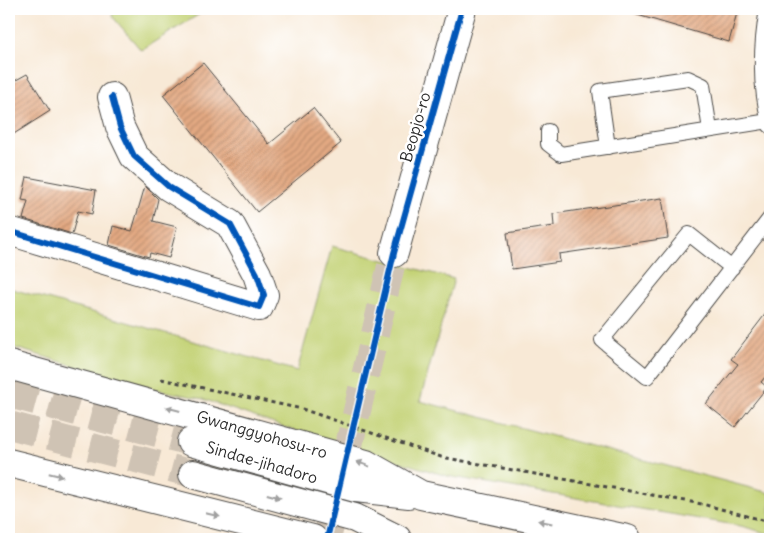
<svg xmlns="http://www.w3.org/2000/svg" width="779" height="548" viewBox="0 0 779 548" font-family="Delius,sans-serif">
  <defs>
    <pattern id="building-hatch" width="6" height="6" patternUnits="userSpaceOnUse" patternTransform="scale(1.25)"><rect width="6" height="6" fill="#e3a982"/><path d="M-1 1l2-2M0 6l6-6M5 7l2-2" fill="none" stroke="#b88a6b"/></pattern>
  </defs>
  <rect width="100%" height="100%" fill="#fff"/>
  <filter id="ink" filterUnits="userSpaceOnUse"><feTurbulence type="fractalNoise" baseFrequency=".02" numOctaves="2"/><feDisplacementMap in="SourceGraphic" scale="10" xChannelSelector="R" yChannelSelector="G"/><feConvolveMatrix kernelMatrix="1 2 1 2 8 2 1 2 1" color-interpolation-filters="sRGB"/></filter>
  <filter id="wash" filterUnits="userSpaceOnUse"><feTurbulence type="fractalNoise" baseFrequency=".0096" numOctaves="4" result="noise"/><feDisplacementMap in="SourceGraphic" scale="20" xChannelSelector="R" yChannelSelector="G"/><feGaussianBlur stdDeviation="1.12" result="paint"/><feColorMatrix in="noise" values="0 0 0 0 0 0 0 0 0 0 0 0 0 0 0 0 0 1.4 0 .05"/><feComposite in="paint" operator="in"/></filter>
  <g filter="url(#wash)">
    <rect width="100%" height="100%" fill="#f8e9d6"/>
    <path fill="#c3d274" stroke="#777e50" d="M114,9H208L141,50L112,16Z
      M332,246L454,279L420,401L770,493V534L741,526L447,476L283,427L203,399L140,386L9,346V288L297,371Z"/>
    <g id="blocks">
      <path fill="url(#building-hatch)" d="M635,9H738L729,42L634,14Z
        M203,63L269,144L313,108L341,143L257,212L163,95Z
        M27,74L50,111L9,137V84Z
        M27,177L96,190L92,214L78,211L72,234L23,219L28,201L22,200Z
        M145,186L158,199L153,221L177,227L169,258L150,253L149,257L109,245L113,226L132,231Z
        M662,198L668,238L559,254L560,262L512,269L507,233L554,226L553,214Z
        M770,308V371L761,382L767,387L735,427L706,404L738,364L731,359Z"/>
    </g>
  </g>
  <g filter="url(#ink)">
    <use href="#blocks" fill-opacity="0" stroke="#4a4845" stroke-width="1"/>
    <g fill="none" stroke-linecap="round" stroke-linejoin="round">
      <path stroke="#cfc3b4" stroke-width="28" stroke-dasharray="28 14" stroke-linecap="butt" d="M327,539L394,253"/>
      <path stroke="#cfc3b4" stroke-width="28" stroke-dasharray="28 14" stroke-linecap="butt" d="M9,394L191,442
        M9,425L193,474"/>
      <defs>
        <path id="service" d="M767,9C760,48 759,87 770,126
          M548,131V144L561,154L769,121
          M608,147L600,91L688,78L703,85L710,130
          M732,268L689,234L602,340L647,377L770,218"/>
        <path id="minor" d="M9,231L259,307L264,295L257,274L230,224L169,187L134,156L120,127L112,97"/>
        <path id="tertiary" d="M394,253L462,9"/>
        <path id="trunk" d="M9,365L366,464L421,495L627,539
          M191,442L356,488L409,494
          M9,463L313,539
          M193,474L355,518L397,539"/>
      </defs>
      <use href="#service" stroke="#4a4845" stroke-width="16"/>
      <use href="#minor" stroke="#4a4845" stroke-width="30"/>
      <use href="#tertiary" stroke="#4a4845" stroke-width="30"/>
      <use href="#trunk" stroke="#4a4845" stroke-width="30"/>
      <path stroke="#4a4845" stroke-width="3" stroke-dasharray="4 4" stroke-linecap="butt" d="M161,379L302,409L441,457L702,504L770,522"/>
      <use href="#service" stroke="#fff" stroke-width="14"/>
      <use href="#minor" stroke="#fff" stroke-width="28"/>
      <use href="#tertiary" stroke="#fff" stroke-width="28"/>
      <use href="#trunk" stroke="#fff" stroke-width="28"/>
      <defs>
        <path id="cycleway" d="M9,231L259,307L264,295L257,274L230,224L169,187L134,156L120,127L112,97
          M327,539L394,253L462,9"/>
      </defs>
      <use href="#cycleway" stroke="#fff" stroke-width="9"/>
      <use href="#cycleway" stroke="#0057b8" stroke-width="6"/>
    </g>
    <defs><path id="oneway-solid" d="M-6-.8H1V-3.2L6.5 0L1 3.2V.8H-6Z" transform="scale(1.25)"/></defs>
    <g fill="#a0a0a0">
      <use href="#oneway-solid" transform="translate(173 409) rotate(-165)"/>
      <use href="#oneway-solid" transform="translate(363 464) rotate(-160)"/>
      <use href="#oneway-solid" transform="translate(56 475) rotate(14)"/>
      <use href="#oneway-solid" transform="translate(274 496) rotate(15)"/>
      <use href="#oneway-solid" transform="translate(213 515) rotate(14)"/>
      <use href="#oneway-solid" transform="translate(545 522) rotate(-168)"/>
    </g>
  </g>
  <g text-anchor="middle" stroke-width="5" stroke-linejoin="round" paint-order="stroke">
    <g font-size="16" fill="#2b2b2b" stroke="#fff">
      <text transform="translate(415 127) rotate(-74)" y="6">Beopjo-ro</text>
      <text transform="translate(262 434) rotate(16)" y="6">Gwanggyohosu-ro</text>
      <text transform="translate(262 462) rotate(16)" y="6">Sindae-jihadoro</text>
    </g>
  </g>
  <rect width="779" height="548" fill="none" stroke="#fff" stroke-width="30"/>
</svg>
